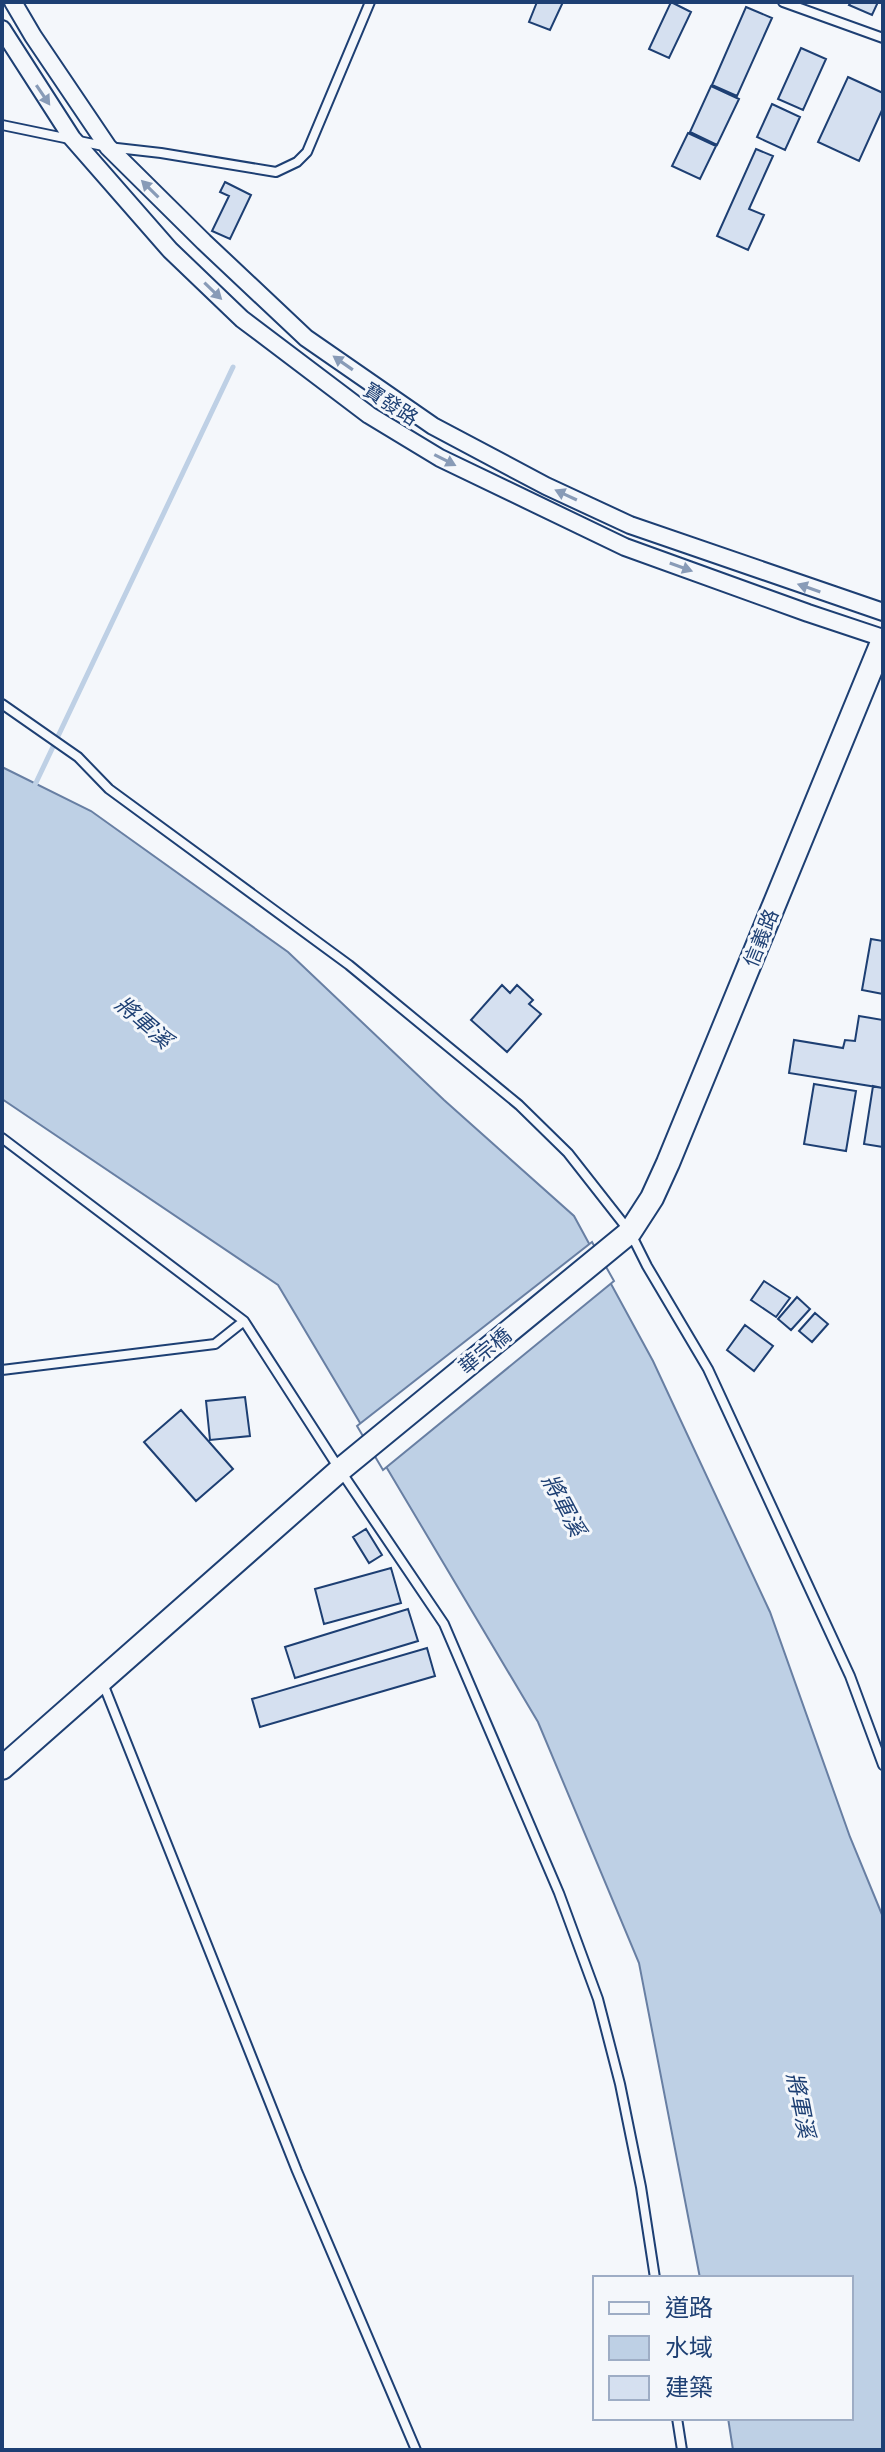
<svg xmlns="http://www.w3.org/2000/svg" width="885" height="2452" viewBox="0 0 885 2452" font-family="'Crimson Pro','Noto Sans TC',serif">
  <rect width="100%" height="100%" fill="#f4f7fb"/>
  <path fill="#bed0e5" stroke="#687fa3" stroke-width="2" d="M2,767L91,811L288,952L444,1100L574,1216L653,1361L770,1612L850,1837L883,1917V2450H733L728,2418H851V2278H700L639,1963L538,1722L278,1285L2,1099Z"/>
  <path fill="#f4f7fb" stroke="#687fa3" stroke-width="2" d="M592,1242L614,1281L383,1470L357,1426Z"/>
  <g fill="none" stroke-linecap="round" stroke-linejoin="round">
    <path stroke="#bed0e5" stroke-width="5" d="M33,789L233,367"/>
  </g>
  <path fill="#d5e0f0" stroke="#1d3f73" stroke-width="2" d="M537,2H563L550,30L529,22Z
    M671,2L691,12L669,58L649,49Z
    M851,2H878L872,15L849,5Z
    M746,7L772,18L737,96L712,85Z
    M801,48L826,59L803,110L778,99Z
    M848,77L883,93V108L859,161L818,142Z
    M711,86L739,99L717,145L690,132Z
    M772,104L800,117L785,150L757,137Z
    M688,133L716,146L700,179L672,166Z
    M756,149L773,156L749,209L764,215L748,250L717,236Z
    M225,182L251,195L230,239L212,231L229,196L220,192Z
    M871,939L883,941V994L862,990Z
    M502,985L510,993L517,985L533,1000L529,1004L541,1014L507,1052L471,1020Z
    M859,1016L883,1020V1088L789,1073L794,1040L843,1048L845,1040L855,1041Z
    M814,1084L856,1091L846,1151L804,1144Z
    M873,1086L883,1088V1147L864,1144Z
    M764,1281L790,1298L776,1317L751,1300Z
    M797,1297L810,1309L791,1330L778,1319Z
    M815,1313L828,1324L812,1342L799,1331Z
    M745,1325L773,1346L754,1371L727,1350Z
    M245,1397L250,1436L210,1440L206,1401Z
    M181,1410L233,1469L196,1501L144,1442Z
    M366,1529L382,1555L369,1563L353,1537Z
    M391,1568L401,1603L324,1624L315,1589Z
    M408,1609L418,1641L295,1678L285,1647Z
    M427,1648L435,1676L260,1727L252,1699Z"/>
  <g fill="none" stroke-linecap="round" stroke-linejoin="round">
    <defs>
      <path id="lane" d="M783,2L883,38
        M2,125L108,147L161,153L276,172L297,162L307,152L370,2
        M2,704L78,757L109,789L349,965L519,1105L568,1153L630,1232L647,1266L708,1369L850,1676L883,1765
        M2,1138L244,1321L340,1470L444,1624L559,1893L598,1999L620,2084L641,2187L655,2278
        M2,1370L215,1344L244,1321
        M102,1681L297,2171L416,2450
        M677,2418L682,2450"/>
      <path id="street" d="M13,2L33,36L108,147L204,242L306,338L433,426L546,486L630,525L883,612
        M2,29L72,138L170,250L242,319L369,415L440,458L625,547L808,613L883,638"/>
      <path id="secondary" d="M2,1768L340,1470L630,1232L652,1198L668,1163L883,640"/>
    </defs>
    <use href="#lane" stroke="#1d3f73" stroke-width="12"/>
    <use href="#street" stroke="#1d3f73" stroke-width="20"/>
    <use href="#secondary" stroke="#1d3f73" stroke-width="26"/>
    <use href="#lane" stroke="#f4f7fb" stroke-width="8"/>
    <use href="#street" stroke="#f4f7fb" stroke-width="16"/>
    <use href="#secondary" stroke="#f4f7fb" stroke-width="22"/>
  </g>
  <defs><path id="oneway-solid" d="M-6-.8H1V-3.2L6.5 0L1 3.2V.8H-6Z" transform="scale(2)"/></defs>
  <g fill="#889bb7">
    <use href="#oneway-solid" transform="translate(43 95) rotate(56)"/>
    <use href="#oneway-solid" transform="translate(150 189) rotate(-135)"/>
    <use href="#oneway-solid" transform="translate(213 291) rotate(44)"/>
    <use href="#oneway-solid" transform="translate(343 363) rotate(-145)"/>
    <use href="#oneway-solid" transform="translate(445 460) rotate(27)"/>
    <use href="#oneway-solid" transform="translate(566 495) rotate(-155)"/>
    <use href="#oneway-solid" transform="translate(681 567) rotate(20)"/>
    <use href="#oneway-solid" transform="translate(809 588) rotate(-161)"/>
  </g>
  <g text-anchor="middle" stroke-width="6" stroke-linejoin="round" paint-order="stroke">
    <g font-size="20" fill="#1d3f73" stroke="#f4f7fb">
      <text transform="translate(391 404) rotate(33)" y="7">寶發路</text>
      <text transform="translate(761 938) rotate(-68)" y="7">信義路</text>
      <text transform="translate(485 1351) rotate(-39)" y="7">華宗橋</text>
    </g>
    <g font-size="22" font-style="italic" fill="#1d3f73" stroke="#f4f7fb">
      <text transform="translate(144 1022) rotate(41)" y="8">將軍溪</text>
      <text transform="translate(564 1505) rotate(62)" y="8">將軍溪</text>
      <text transform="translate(801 2105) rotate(79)" y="8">將軍溪</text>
    </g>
  </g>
  <rect width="885" height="2452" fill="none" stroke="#1d3f73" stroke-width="8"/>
  <rect x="593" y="2276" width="260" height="144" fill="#f4f7fb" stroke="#9eadc5" stroke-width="2"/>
  <rect x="609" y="2302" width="40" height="12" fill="#f4f7fb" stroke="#9eadc5" stroke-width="2"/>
  <text x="665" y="2316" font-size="24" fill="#1d3f73">道路</text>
  <rect x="609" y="2336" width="40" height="24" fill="#bed0e5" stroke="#9eadc5" stroke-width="2"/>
  <text x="665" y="2356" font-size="24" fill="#1d3f73">水域</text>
  <rect x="609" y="2376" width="40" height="24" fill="#d5e0f0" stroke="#9eadc5" stroke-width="2"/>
  <text x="665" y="2396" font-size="24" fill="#1d3f73">建築</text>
</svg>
